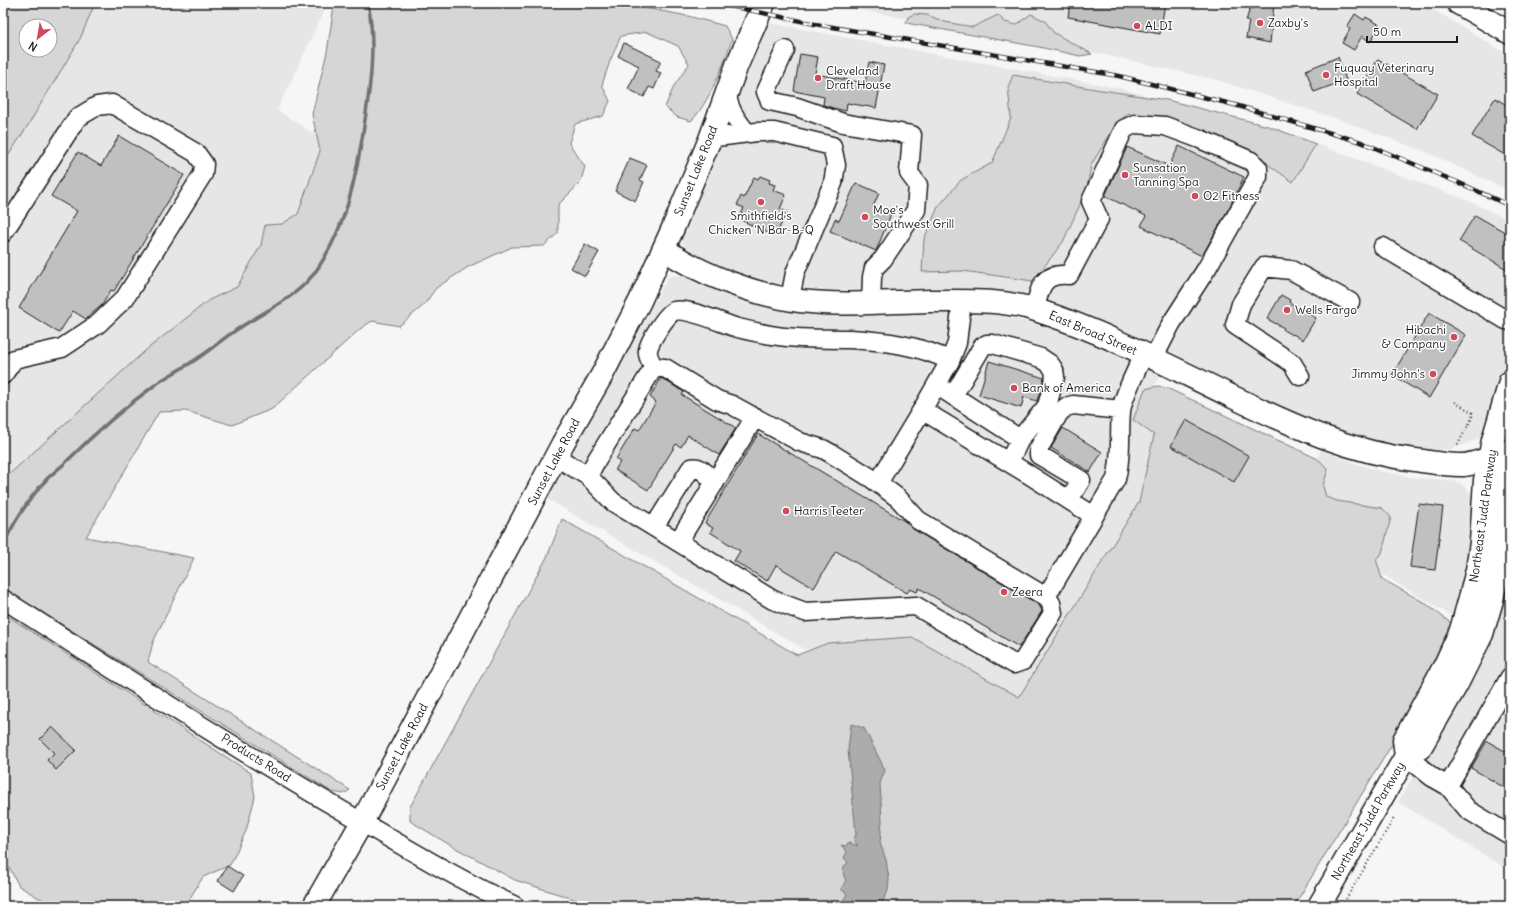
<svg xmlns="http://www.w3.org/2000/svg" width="1513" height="909" viewBox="0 0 1513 909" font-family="Delius,sans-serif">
  <rect width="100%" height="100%" fill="#f6f6f6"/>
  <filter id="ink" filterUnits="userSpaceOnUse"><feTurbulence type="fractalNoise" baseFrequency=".025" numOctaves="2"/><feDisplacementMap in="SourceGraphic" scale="8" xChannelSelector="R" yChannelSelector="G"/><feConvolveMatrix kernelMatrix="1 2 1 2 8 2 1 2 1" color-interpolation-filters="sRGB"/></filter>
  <g filter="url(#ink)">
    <path fill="#e6e6e6" d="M66,3H328L277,110L339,150L287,278L3,532V105L50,50Z
      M822,3H1423L1510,56V191L1424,151L1334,118L1217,80L1105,55Z
      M769,23L1123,89L1316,144L1467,200L1510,221V363L1487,430L1481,437L1469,443L1451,449L1431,450L1371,440L1329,427L1299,414L1095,318L1054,302L1014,293L977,289L932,288L893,290H824L771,283L733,272L700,258L688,250L682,242L681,233Z
      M674,275L685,276L726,294L766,306L803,313L834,315L940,313L985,314L1012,318L1060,330L1088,341L1160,376L1134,420L1154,435L1139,502L1019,697L912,637L804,649L544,497L596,400L637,336L667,278Z
      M1320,449L1360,465L1384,472L1418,478L1450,480L1460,483L1468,490L1473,498L1475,511L1473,541L1455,618L1370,567L1313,495Z
      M1510,545V871L1398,802L1440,731Z"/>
    <path fill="#d6d6d6" stroke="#797979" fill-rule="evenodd" d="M3,3H95L80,39L30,122L3,164ZM26,26H50V50H26Z
      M332,3H618L688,16L725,26L732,39C725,62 708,105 691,121L677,117L665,107L674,86L689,64L678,46L647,32L621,36L610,61L602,85L610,101L603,116L575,124L569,143L585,167L580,183L558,205V233L544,246L512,247L468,267L436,288L424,305L399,326L372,321L360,329L272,409L232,425L186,411L159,412L86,537L194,558L153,642L148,662L350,790L343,794L332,792L3,588V480L146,350L209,300L237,287L261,245L265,225L282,224L298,214L320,151L312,114L327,52L334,6Z
      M914,14L927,15L945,22L973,27L998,15L1005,22L1016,25L1031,14L1045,21L1054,33L1092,54L1080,56L1039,47L906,23L908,17Z
      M1013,75L1095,89L1167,100L1268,126L1316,144L1293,182L1263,161L1160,128L1128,113L1115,126L1091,165L1087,189L1063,242L1033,281L963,271L922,272L924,239L938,207L961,180L992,163L1011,118L1008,87Z
      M1158,386L1169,389L1318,459L1328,469L1323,486L1326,497L1337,501L1382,508L1391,517L1382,553L1376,559L1382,579L1425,603L1456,627L1414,708L1294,906H598L586,903L515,880L450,845L410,821V807L547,557L562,519L797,655L828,643L912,637L1019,697L1139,502L1154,435L1133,420L1145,389Z
      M3,613L251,773L255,797L246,831L230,865L203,877L185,906H57L37,897L19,886L9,867L3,866Z"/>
    <path fill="#acacac" stroke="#727272" d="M851,724L864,728L885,770L880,783L882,821L880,843L886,860L889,879L888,891L880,906H843V901L847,894L841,889L846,880L844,877L843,868L848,862L844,858L847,852L841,845L846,846L849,843L858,846L854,841L856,834L848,750Z"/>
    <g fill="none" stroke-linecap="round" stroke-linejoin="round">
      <path stroke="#727272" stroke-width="3.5" d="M3,545C14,522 28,500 45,481C51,474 59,469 66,462C95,433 126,406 159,382C173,373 187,366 201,356C212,349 221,340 232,333C261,312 298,299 318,268C345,227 354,186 362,139C369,95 377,48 368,3"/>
    </g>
    <path fill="#c0c0c0" stroke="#1c1c1c" d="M1070,3H1165L1160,34L1068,17Z
      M1255,3H1274L1270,43L1246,38L1249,21H1246L1250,8H1254Z
      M1355,14L1364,20L1366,17L1380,25L1370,42L1362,36L1354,50L1342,43L1350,29L1347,27Z
      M624,43L661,61L656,71L661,73L654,89L649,87L644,97L628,89L639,66L618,56Z
      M800,54L818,57L815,74L865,83L869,62L884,65L876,108L847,103L846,111L833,108L823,105L824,97L794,91Z
      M1338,57L1346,80L1314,92L1306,70Z
      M1378,59L1438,94L1417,129L1357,94Z
      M1495,98L1510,107V158L1472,136Z
      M119,136L184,175L114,291L111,290L102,305L86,319L73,311L59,333L19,308L77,211L51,196L78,152L101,166Z
      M1179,146L1244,177L1230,206L1202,256L1141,226L1146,216L1105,196L1127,147L1169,166Z
      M630,158L647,165L640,180L644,182L635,201L615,191Z
      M760,176L770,180L769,183L775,185L773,190L786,195L780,209L787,212L777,233L771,231L770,234L739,219L744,208L737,205L741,196L744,198L754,177L758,179Z
      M856,183L879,193L873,207L891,214L876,251L830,231L835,219L839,221Z
      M1475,215L1510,235V271L1459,241Z
      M585,244L599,252L585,276L571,268Z
      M1281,295L1290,300L1289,302L1316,318L1303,340L1293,334L1292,335L1283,330L1284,328L1267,319Z
      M1429,313L1466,335L1429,398L1392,375Z
      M989,361L1044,378L1037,401L1024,397L1021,408L979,395Z
      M661,378L684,392L682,395L736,428L719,455L688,435L681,447L676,444L648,490L615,470L620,462L616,459L635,428L639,430L656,402L650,397Z
      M1186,420L1249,456L1234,482L1171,446Z
      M1063,428L1102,452L1090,472L1051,448Z
      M758,434L906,522L913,529L1039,605L1042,611L1019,647L919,588L917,592L910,589L907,593L836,551L814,588L776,565L767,581L734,561L740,551L710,532L713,528L705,523Z
      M1419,504L1443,507L1435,570L1410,567Z
      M52,727L76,750L56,770L47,760L54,753L40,739Z
      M1487,741L1510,754V791L1471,768Z
      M227,866L243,876L234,891L218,881Z"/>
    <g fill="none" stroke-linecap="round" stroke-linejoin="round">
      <defs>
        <path id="minor" d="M785,50L766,92L770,101L797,107L843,123L912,135L909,173L918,185L916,210L883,259L874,268L872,277L871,303
          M726,93C730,111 735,118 747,133
          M707,146L716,137L757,132H774L832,146L836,165L833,183L795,273L790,299
          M3,233L77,118L97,106L112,104L196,153L204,164L203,174L125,298L98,324L62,348L14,359L3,375
          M1383,247L1506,320L1510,321
          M1035,309C1040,287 1042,273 1069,275L1099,219L1091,201L1124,129L1135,124L1165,126L1200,139L1251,161L1258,168V177L1207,268L1171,324L1153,359
          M654,367C651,362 647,356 648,350C649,342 667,313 674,311C687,307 724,324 738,328C749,331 760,333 771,335C797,340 823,338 850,339C883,341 920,345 950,361
          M1300,376L1292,363L1235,325L1241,304L1264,267L1291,270L1350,302
          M944,390L1020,439
          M953,396L982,347L987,344H993L1041,358L1050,364L1054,370L1055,377L1047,406L1020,439L1009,462
          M922,410L1028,474L1094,516
          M556,457L588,476L597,459L654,367L665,368L717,400L732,405L800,442L823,449L832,454L871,478L898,498L918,520L1046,597L1116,479C1122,456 1119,434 1121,411C1123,396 1137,369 1144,354
          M588,476L613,502L773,600L805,612L916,606L1014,664L1023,661L1053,613L1051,603L1046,597
          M878,483L922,410L950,361L957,343L962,301
          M1069,500L1081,480L1039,455V448L1059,413L1066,407L1073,405L1121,410
          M654,527L691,468C701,465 708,476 715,483
          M678,542L755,417
          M3,599C115,671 226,743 341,810C398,843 455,878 515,906
          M1406,756L1432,777L1448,786L1468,810L1510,835
          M1448,786L1510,677"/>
        <path id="major" d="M664,249C699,274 758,296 800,301C843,306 887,302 929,301C964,301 1002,299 1036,310C1105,332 1169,366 1235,398C1294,426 1349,452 1415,460C1431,462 1448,466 1464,465C1478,463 1493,457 1506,452
          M314,906L362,822L563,443L602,375L640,301L673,228L710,139L737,65L764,3"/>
        <path id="highway" d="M1458,3L1510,33
          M1406,756L1404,740L1445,665L1461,630L1471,594L1477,570L1481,542L1485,480L1493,440L1510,382
          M1319,906L1406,756L1420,748L1457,684L1482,634L1492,600L1498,572L1510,451"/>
      </defs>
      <use href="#minor" stroke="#1c1c1c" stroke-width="21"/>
      <use href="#major" stroke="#1c1c1c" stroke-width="25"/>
      <use href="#highway" stroke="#1c1c1c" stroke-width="25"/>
      <path stroke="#1c1c1c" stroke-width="2" stroke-dasharray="1 3" stroke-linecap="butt" d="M1455,402L1473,413L1472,418L1457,446
        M1342,906L1394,818"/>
      <use href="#minor" stroke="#fff" stroke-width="18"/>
      <use href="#major" stroke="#fff" stroke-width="22"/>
      <use href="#highway" stroke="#fff" stroke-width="22"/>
      <defs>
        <path id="rail" d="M716,3L815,24L1119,76L1235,105L1361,142L1464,185L1510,206"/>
      </defs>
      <use href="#rail" stroke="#1c1c1c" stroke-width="4.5"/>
      <use href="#rail" stroke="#fff" stroke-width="3" stroke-dasharray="9" stroke-linecap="butt"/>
    </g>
  </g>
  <g fill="#d1495b" stroke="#fff" stroke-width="1.5">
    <circle cx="1260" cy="23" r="4"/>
    <circle cx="1137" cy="26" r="4"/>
    <circle cx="1326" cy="75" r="4"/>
    <circle cx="818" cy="78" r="4"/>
    <circle cx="1125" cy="175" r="4"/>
    <circle cx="1195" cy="196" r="4"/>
    <circle cx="761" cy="202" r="4"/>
    <circle cx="865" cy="217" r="4"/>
    <circle cx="1287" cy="310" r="4"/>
    <circle cx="1454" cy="337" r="4"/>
    <circle cx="1433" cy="374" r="4"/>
    <circle cx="1014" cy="388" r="4"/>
    <circle cx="786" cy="511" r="4"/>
    <circle cx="1004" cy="592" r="4"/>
  </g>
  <g text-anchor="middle" stroke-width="3" stroke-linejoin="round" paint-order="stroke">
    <g font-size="12" fill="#1c1c1c" stroke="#fff" text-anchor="start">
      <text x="1268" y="27">Zaxby's</text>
      <text x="1145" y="30">ALDI</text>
      <text x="1334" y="72">Fuquay Veterinary<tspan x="1334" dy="14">Hospital</tspan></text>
      <text x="826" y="75">Cleveland<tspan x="826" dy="14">Draft House</tspan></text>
      <text x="1133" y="172">Sunsation<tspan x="1133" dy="14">Tanning Spa</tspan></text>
      <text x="1203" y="200">O2 Fitness</text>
      <text x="873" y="214">Moe's<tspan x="873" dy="14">Southwest Grill</tspan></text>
      <text x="761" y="220" text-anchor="middle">Smithfield's<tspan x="761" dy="14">Chicken 'N Bar-B-Q</tspan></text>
      <text x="1295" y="314">Wells Fargo</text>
      <text x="1446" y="334" text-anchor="end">Hibachi<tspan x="1446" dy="14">&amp; Company</tspan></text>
      <text x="1425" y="378" text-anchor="end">Jimmy John's</text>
      <text x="1022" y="392">Bank of America</text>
      <text x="794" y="515">Harris Teeter</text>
      <text x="1012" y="596">Zeera</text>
    </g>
    <g font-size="12" fill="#1c1c1c" stroke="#fff">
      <text transform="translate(696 171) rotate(-68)" y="4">Sunset Lake Road</text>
      <text transform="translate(1093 333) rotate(23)" y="4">East Broad Street</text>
      <text transform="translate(554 462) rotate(-62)" y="4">Sunset Lake Road</text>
      <text transform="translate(1483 516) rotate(-82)" y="4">Northeast Judd Parkway</text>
      <text transform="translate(402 747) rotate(-62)" y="4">Sunset Lake Road</text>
      <text transform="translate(256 758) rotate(32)" y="4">Products Road</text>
      <text transform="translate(1368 821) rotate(-60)" y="4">Northeast Judd Parkway</text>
    </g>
  </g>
  <rect width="1513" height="909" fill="none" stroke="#fff" stroke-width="16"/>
  <rect x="8" y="8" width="1497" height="893" fill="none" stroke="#1c1c1c" stroke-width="1.5" filter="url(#ink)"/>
  <g transform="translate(38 38) rotate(211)"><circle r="19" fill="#ffffff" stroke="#a4a4a4"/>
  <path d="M0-3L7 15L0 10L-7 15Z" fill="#d1495b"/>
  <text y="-6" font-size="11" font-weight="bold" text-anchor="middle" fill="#1c1c1c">N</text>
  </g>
  <path d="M1367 36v6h90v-6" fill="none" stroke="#1c1c1c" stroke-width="2"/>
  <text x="1373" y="36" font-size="12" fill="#1c1c1c" stroke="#ffffff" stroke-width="3" paint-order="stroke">50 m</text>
</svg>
